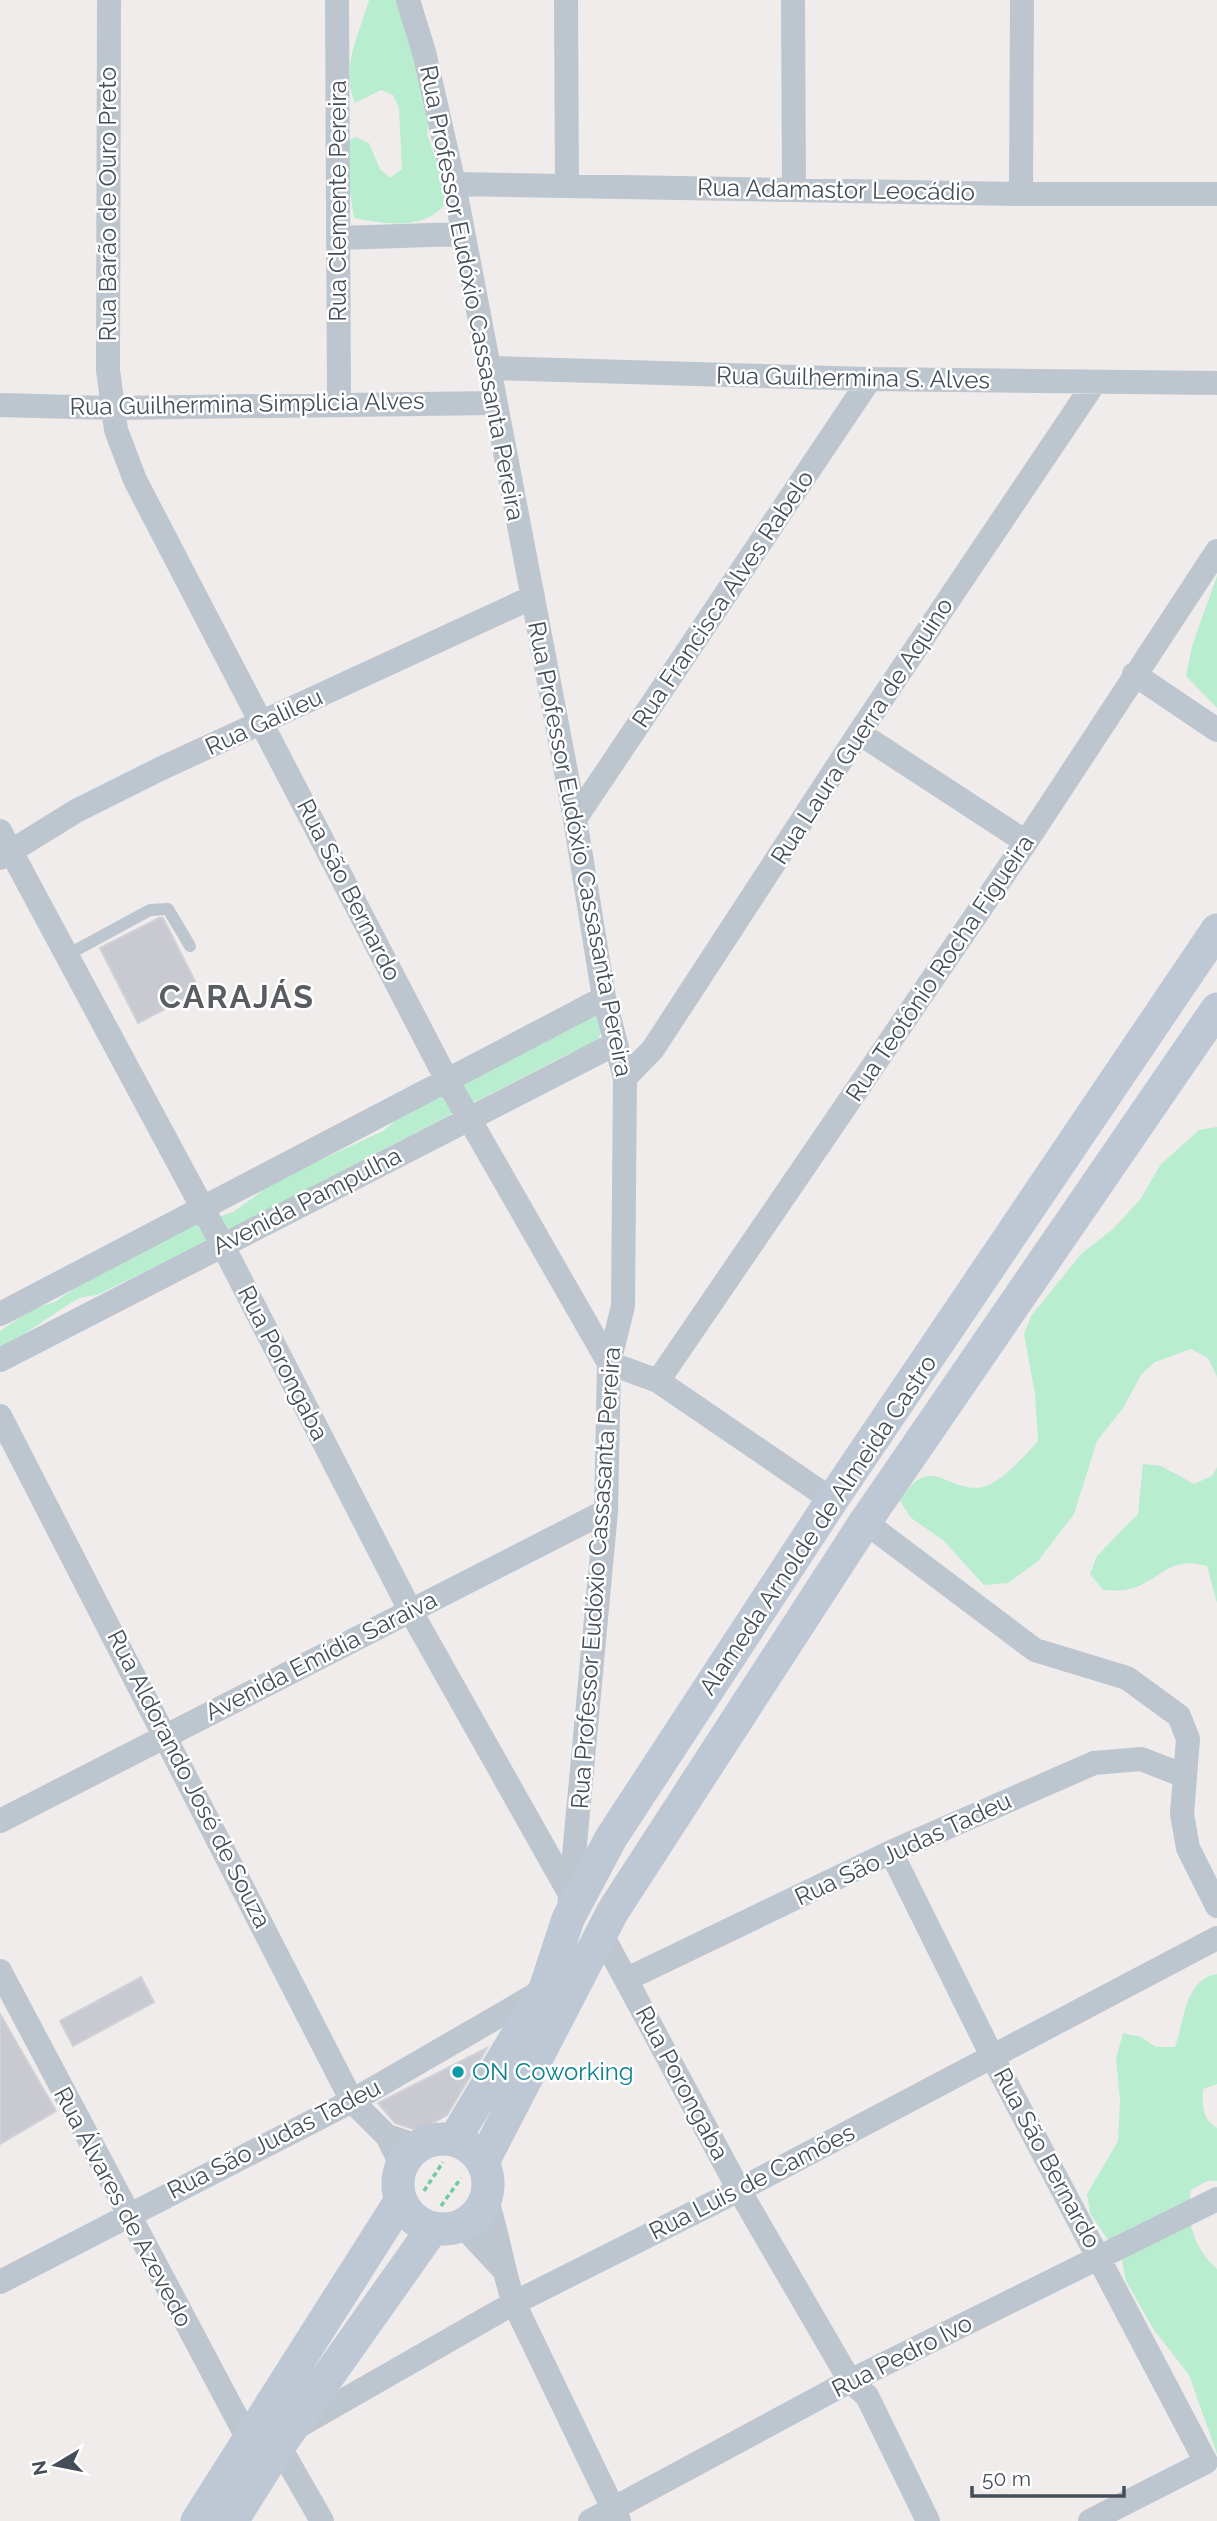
<svg xmlns="http://www.w3.org/2000/svg" width="1217" height="2521" viewBox="0 0 1217 2521" font-family="Raleway,sans-serif">
  <rect width="100%" height="100%" fill="#efeceb"/>
  <path fill="#b9edd0" d="M369,0H402L430,104L427,134L441,174L446,203C424,231 386,224 354,218L343,145L355,137L369,143L380,169L390,178L402,169L399,108L393,95L381,90L355,103C340,68 359,34 369,0Z
    M1217,576V708L1186,676L1192,646Z
    M582,1012L607,1018L596,1044L572,1052L318,1183L303,1196L97,1295C91,1296 85,1296 80,1298C73,1300 5,1347 0,1352V1331L34,1308L55,1302L84,1282L184,1229L233,1212L276,1181L383,1131L402,1115Z
    M1217,1127V1377L1208,1358L1191,1349L1155,1362L1141,1375L1123,1408L1097,1441L1074,1514L1038,1561L1008,1583L984,1585L943,1540L911,1518L900,1501C928,1454 944,1488 977,1488C999,1487 1024,1456 1038,1441L1035,1394L1024,1334L1031,1316L1082,1253L1113,1229L1140,1200L1161,1164L1199,1130Z
    M1143,1464L1161,1466L1194,1484L1212,1476L1217,1467V1603L1207,1566C1174,1557 1167,1572 1141,1585C1129,1591 1116,1591 1103,1590L1090,1574L1097,1556L1138,1514Z
    M1217,1974V2084L1203,2089C1202,2104 1202,2120 1217,2128V2181H1207L1191,2190C1186,2221 1193,2247 1217,2269V2454L1189,2375L1154,2330L1126,2281L1122,2261L1090,2213L1087,2194L1118,2141L1120,2099L1116,2059L1123,2033L1141,2037L1156,2047H1175C1185,2020 1184,1980 1217,1974Z"/>
  <path fill="#c9cad1" stroke="#d0d1d7" stroke-width="2" d="M159,918H163L200,991L138,1023L100,948Z
    M141,1977L154,2002L73,2046L60,2021Z
    M0,2014L56,2111L0,2144Z
    M487,2048L447,2115L419,2131L395,2123L378,2103Z"/>
  <g fill="none" stroke-linecap="round" stroke-linejoin="round">
    <path stroke="#72caa4" stroke-width="3.5" stroke-dasharray="5 3.5" stroke-linecap="butt" d="M424,2191L443,2162
      M441,2206L461,2178"/>
    <path stroke="#bdc5ce" stroke-width="12" d="M67,955L150,910L168,909L190,946"/>
    <path stroke="#bdc5ce" stroke-width="24" d="M109,0L108,370L116,430L135,480L448,1082L609,1363L658,1381L832,1500
      M337,0L339,402
      M408,0L424,52L454,184L575,819L604,998L625,1078L623,1306L609,1363L606,1511L569,1909
      M566,0L567,184
      M793,0L794,188
      M454,184L1021,194H1217
      M1021,194L1022,0
      M338,238L462,234
      M489,368L870,379L1217,383
      M0,405L111,408L494,403
      M1134,674L1217,730
      M859,733L1026,842
      M575,819L870,379
      M0,831L222,1244L410,1610L570,1894
      M0,858L76,811L160,769L533,597
      M625,1078L653,1049L859,733L1095,382
      M0,1314L604,998
      M0,1360L615,1044
      M658,1381L1026,842L1217,551
      M0,1416L352,2101L387,2136L402,2166
      M865,1522L1035,1650L1127,1678L1179,1716L1188,1739L1182,1814L1188,1848L1217,1906
      M0,1821L606,1511
      M891,1852L993,2058L1206,2462L1090,2521
      M602,1935L739,2190L850,2381L867,2396L928,2521
      M0,1971L249,2441
      M627,1979L891,1852L1094,1763L1141,1759L1185,1776
      M387,2136L417,2146
      M486,2198C498,2233 502,2268 514,2303L619,2521
      M462,2225L502,2268
      M0,2282L352,2101L542,1991
      M297,2427L514,2303L739,2190L1217,1938
      M279,2446L322,2521
      M590,2521L850,2381L1217,2199"/>
    <path stroke="#bec8d5" stroke-width="33" d="M398 2184a45 45 0 1 1 90 0a45 45 0 1 1-90 0Z
      M454,2140L545,1989L568,1919L611,1838L832,1500L1217,930
      M483,2162L613,1911L865,1522L1217,1009
      M197,2521L401,2200
      M232,2521L279,2446L433,2228"/>
  </g>
  <circle fill="#0f9aa8" stroke="#fff" stroke-width="2.5" cx="458" cy="2072" r="7"/>
  <g text-anchor="middle" stroke-width="5" stroke-linejoin="round" paint-order="stroke">
    <g font-size="24" fill="#454e58" stroke="#fff">
      <text transform="translate(836 190) rotate(1)" y="8">Rua Adamastor Leocádio</text>
      <text transform="translate(338 201) rotate(-90)" y="8">Rua Clemente Pereira</text>
      <text transform="translate(108 204) rotate(-90)" y="8">Rua Barão de Ouro Preto</text>
      <text transform="translate(472 293) rotate(79)" y="8">Rua Professor Eudóxio Cassasanta Pereira</text>
      <text transform="translate(853 378) rotate(1)" y="8">Rua Guilhermina S. Alves</text>
      <text transform="translate(247 404) rotate(-1)" y="8">Rua Guilhermina Simplicia Alves</text>
      <text transform="translate(723 599) rotate(-56)" y="8">Rua Francisca Alves Rabelo</text>
      <text transform="translate(264 722) rotate(-25)" y="8">Rua Galileu</text>
      <text transform="translate(862 731) rotate(-57)" y="8">Rua Laura Guerra de Aquino</text>
      <text transform="translate(580 849) rotate(79)" y="8">Rua Professor Eudóxio Cassasanta Pereira</text>
      <text transform="translate(349 890) rotate(63)" y="8">Rua São Bernardo</text>
      <text transform="translate(940 968) rotate(-56)" y="8">Rua Teotônio Rocha Figueira</text>
      <text transform="translate(307 1201) rotate(-27)" y="8">Avenida Pampulha</text>
      <text transform="translate(283 1363) rotate(63)" y="8">Rua Porongaba</text>
      <text transform="translate(818 1525) rotate(-56)" y="8">Alameda Arnolde de Almeida Castro</text>
      <text transform="translate(596 1578) rotate(-86)" y="8">Rua Professor Eudóxio Cassasanta Pereira</text>
      <text transform="translate(321 1656) rotate(-27)" y="8">Avenida Emídia Saraiva</text>
      <text transform="translate(189 1779) rotate(63)" y="8">Rua Aldorando José de Souza</text>
      <text transform="translate(903 1849) rotate(-25)" y="8">Rua São Judas Tadeu</text>
      <text transform="translate(682 2083) rotate(62)" y="8">Rua Porongaba</text>
      <text transform="translate(274 2139) rotate(-27)" y="8">Rua São Judas Tadeu</text>
      <text transform="translate(1047 2158) rotate(62)" y="8">Rua São Bernardo</text>
      <text transform="translate(752 2182) rotate(-27)" y="8">Rua Luis de Camões</text>
      <text transform="translate(123 2207) rotate(62)" y="8">Rua Álvares de Azevedo</text>
      <text transform="translate(902 2356) rotate(-27)" y="8">Rua Pedro Ivo</text>
    </g>
    <g font-size="24" fill="#0d838f" stroke="#fff" text-anchor="start">
      <text x="472" y="2080">ON Coworking</text>
    </g>
    <g font-size="32" font-weight="bold" letter-spacing="2" fill="#595c60" stroke="#fff">
      <text x="237" y="1008">CARAJÁS</text>
    </g>
  </g>
  <g transform="translate(56 2465) rotate(260)" stroke="#ffffff" stroke-width="5" paint-order="stroke">
  <path d="M0-5L12 26L0 18L-12 26Z" fill="#454e58"/>
  <text y="-10" font-size="19" font-weight="bold" text-anchor="middle" fill="#454e58">N</text>
  </g>
  <path d="M972 2486v10h152v-10" fill="none" stroke="#454e58" stroke-width="3.5"/>
  <text x="982" y="2486" font-size="21" fill="#454e58" stroke="#ffffff" stroke-width="5" paint-order="stroke">50 m</text>
</svg>
